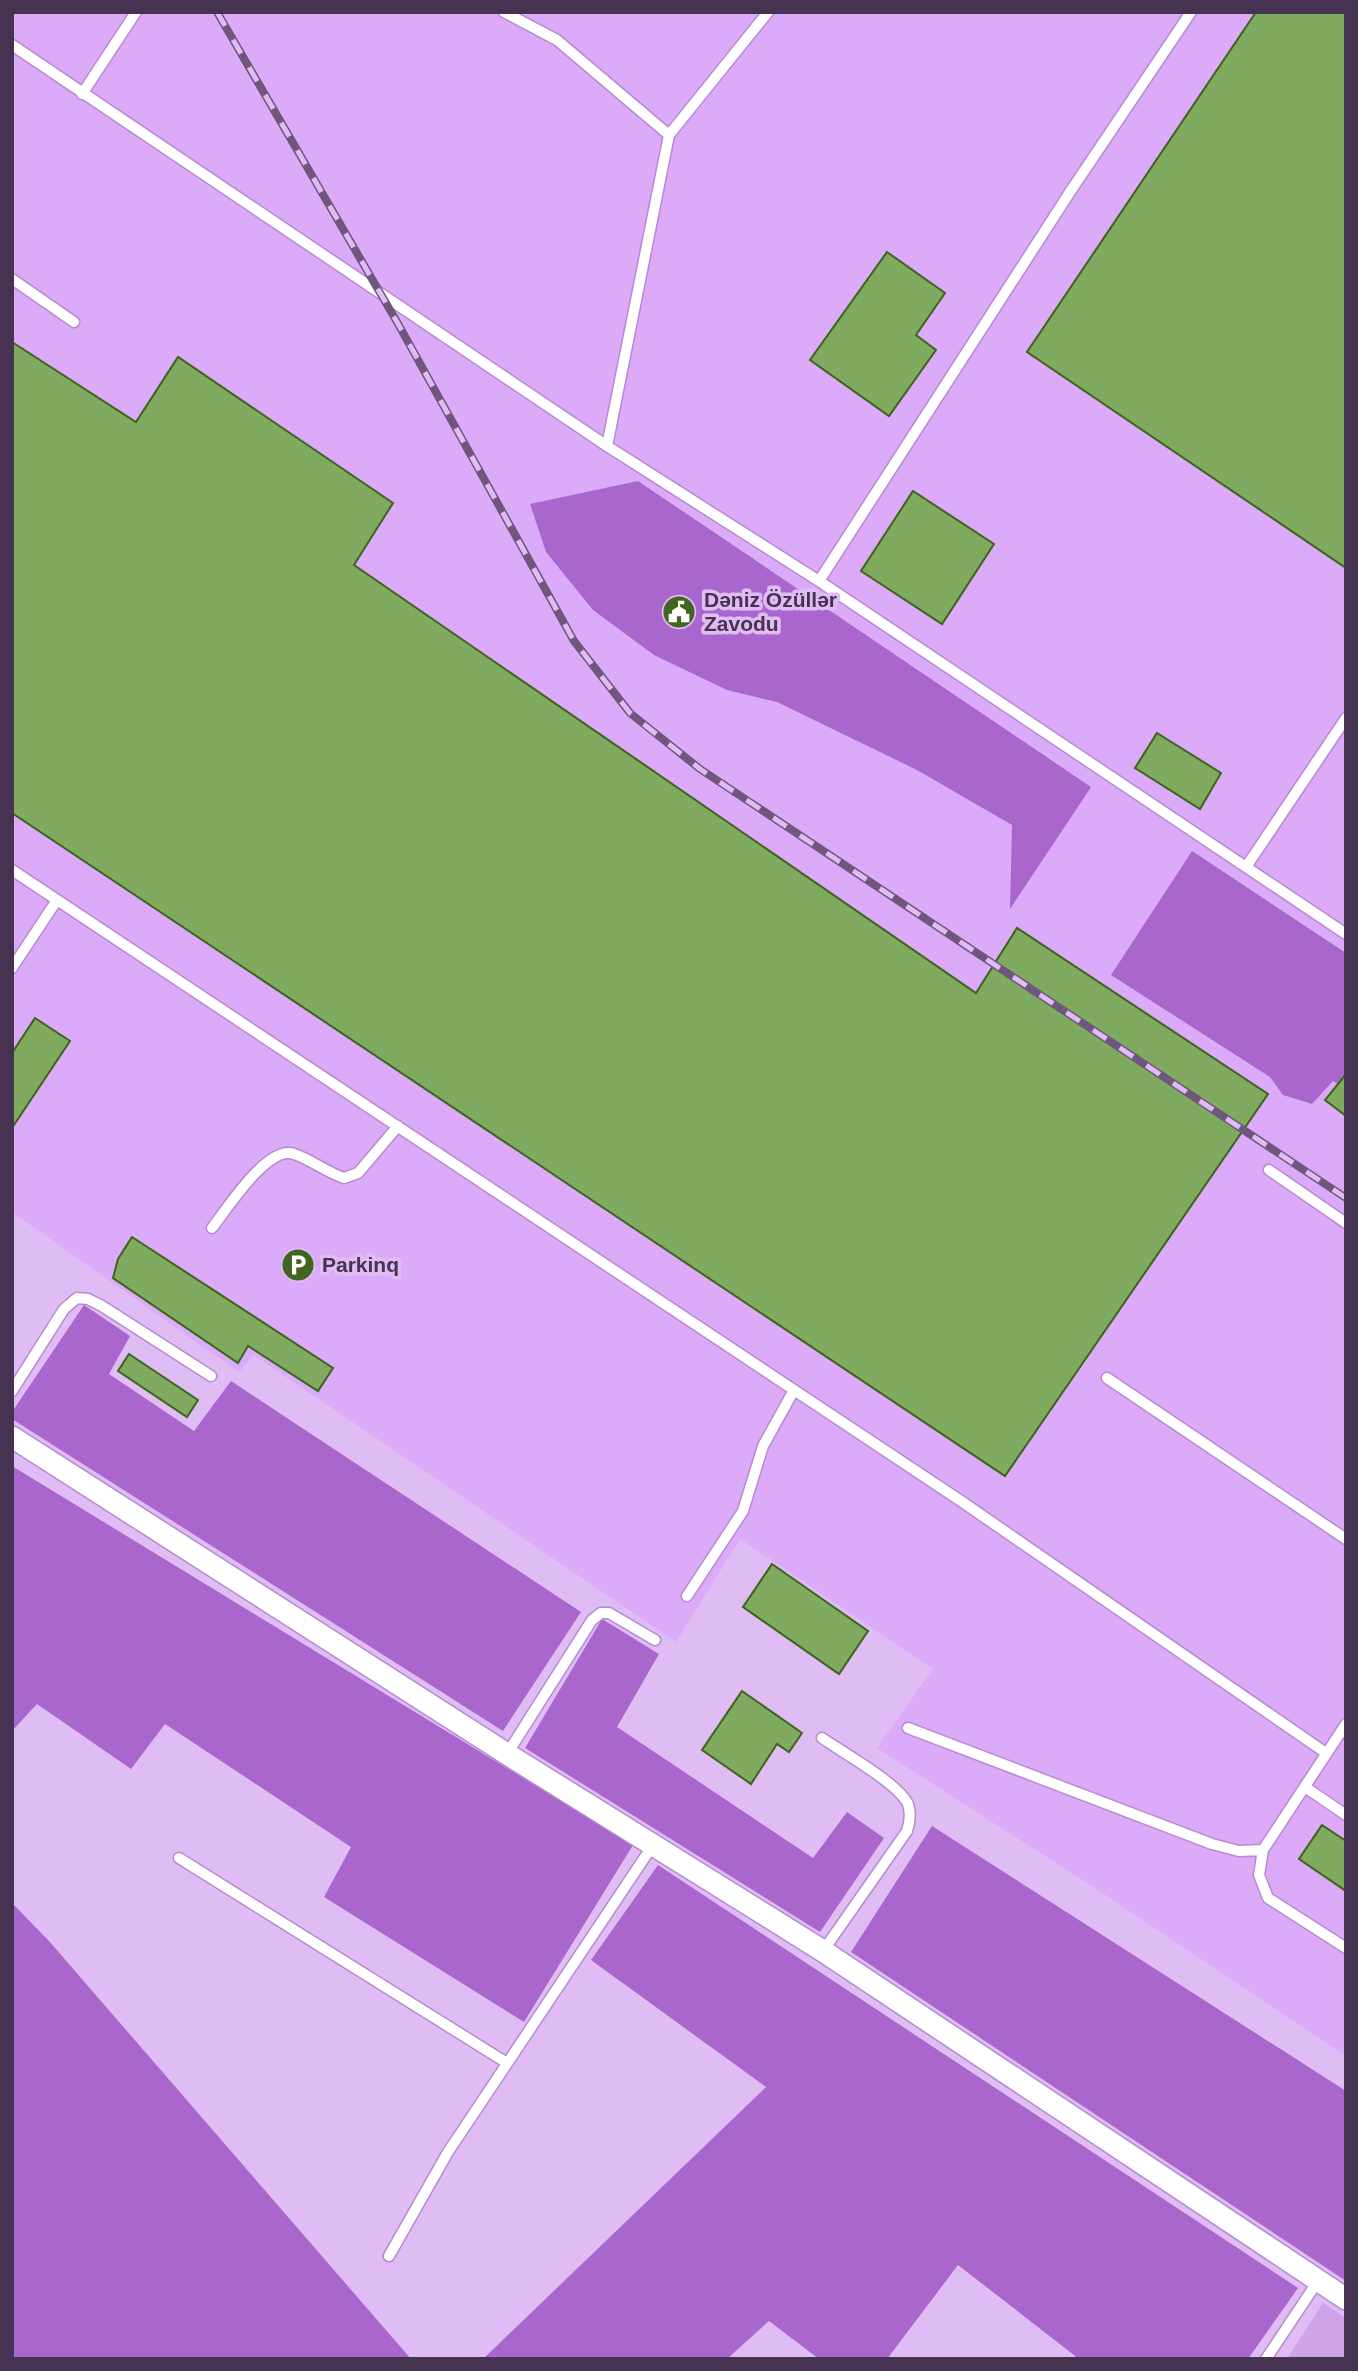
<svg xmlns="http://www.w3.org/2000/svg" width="1358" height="2371" viewBox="0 0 1358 2371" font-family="Helvetica,sans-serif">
  <rect width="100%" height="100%" fill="#e0bcf5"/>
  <path fill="#dbaaf8" d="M12,12H1346V2056L1095,1888L877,1748L933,1669L740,1539L676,1642L254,1355L239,1372L12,1212Z"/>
  <path fill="#cea3e7" d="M1323,2303L1346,2318V2359H1287Z"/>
  <path fill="#a967ce" d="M638,481L1091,787L1010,909L1012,825L917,770L777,702L727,690L654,655L593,610L546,552L530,504Z
    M1192,851L1346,953V1089L1333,1081L1312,1104L1283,1095L1270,1077L1111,975Z
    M84,1305L130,1336L109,1374L194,1431L231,1381L581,1612L503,1731L12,1419V1412Z
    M12,1466L633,1845L524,2022L324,1897L351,1847L165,1724L131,1769L37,1704L12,1731Z
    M602,1619L659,1654L617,1727L813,1858L847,1812L884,1838L820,1932L525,1748Z
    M932,1826L1346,2091V2281L851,1952Z
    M658,1865L1298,2288L1248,2359H1079L958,2265L887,2359H819L769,2321L727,2359H483L766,2087L591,1960Z
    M12,1903L49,1941L411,2359H12Z"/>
  <path fill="#81aa61" stroke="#3e631a" stroke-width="2" d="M1256,12H1346V568L1027,352Z
    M887,252L945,293L916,335L936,350L889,416L810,360Z
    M12,342L136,422L178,357L393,503L354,565L976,993L1017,928L1268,1094L1005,1476L12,813Z
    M913,491L994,544L942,624L861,571Z
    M1157,733L1221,773L1200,809L1135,768Z
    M35,1018L70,1041L12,1128V1053Z
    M1346,1074V1116L1325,1100Z
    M132,1237L333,1368L318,1391L248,1346L238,1363L113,1278L118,1259Z
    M129,1354L198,1400L187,1417L118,1371Z
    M772,1564L868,1631L839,1674L743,1607Z
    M742,1691L802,1733L789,1752L777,1744L751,1784L702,1750Z
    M1322,1825L1346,1841V1891L1299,1859Z"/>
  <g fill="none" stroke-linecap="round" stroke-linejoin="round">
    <defs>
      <path id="service" d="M504,12L557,40L669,135L607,446
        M12,45L607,446L819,581L1346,934
        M82,94L136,12
        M669,135L768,12
        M12,279L74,322
        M819,581L1070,192L1191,12
        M1246,867L1346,718
        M12,870L961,1501L1326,1753
        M12,968L57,900
        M1269,1170L1346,1223
        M212,1228C227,1209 268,1144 294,1154C312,1160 326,1172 344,1178L358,1173L398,1126
        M1107,1378L1346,1539
        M12,1391L64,1309L77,1298L88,1299L102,1306L211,1376
        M687,1596L743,1511L763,1446L794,1390
        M1346,1724L1263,1850L1259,1875L1268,1898L1346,1948
        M908,1728L1212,1844L1239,1851L1263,1850
        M822,1738C842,1752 898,1783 908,1804C911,1813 910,1822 907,1831L823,1951
        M507,1754L592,1620L601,1613H609L655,1640
        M1305,1787L1346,1815
        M179,1858L507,2063
        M389,2256L448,2152L653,1845
        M1266,2359L1318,2281"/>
      <path id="minor" d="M12,1437L507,1754L823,1951L1346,2299"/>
    </defs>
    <use href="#service" stroke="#b68acf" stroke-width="13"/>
    <use href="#minor" stroke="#b68acf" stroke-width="24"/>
    <use href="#service" stroke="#fff" stroke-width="10"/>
    <use href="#minor" stroke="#fff" stroke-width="21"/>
    <defs>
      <path id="rail" d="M217,12L397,322L574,641L630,713L700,769L1346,1198"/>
    </defs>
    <use href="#rail" stroke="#6f577c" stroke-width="8"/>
    <use href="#rail" stroke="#e0bcf5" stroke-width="5" stroke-dasharray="16" stroke-linecap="butt"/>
  </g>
  <defs>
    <symbol id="civic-disc" viewBox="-11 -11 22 22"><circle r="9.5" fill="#41651e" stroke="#e0bcf5"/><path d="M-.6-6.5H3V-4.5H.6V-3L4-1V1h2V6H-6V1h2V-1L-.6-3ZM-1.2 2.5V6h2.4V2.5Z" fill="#fff"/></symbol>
    <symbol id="parking-disc" viewBox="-11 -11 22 22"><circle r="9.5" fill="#41651e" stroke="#e0bcf5"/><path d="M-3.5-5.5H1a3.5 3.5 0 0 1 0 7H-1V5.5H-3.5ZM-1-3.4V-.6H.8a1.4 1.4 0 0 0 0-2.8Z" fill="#fff"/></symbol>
  </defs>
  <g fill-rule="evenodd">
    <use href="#civic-disc" x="660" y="593" width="38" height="38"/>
    <use href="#parking-disc" x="279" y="1246" width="38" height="38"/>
  </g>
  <g text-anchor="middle" stroke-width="7" stroke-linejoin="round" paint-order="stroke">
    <g font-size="21" font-weight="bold" fill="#463351" stroke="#e0bcf5" text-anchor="start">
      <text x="704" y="607">Dəniz Özüllər<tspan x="704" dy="24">Zavodu</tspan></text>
      <text x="322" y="1272">Parkinq</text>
    </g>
  </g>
  <rect width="1358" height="2371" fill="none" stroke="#463351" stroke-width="28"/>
</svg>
